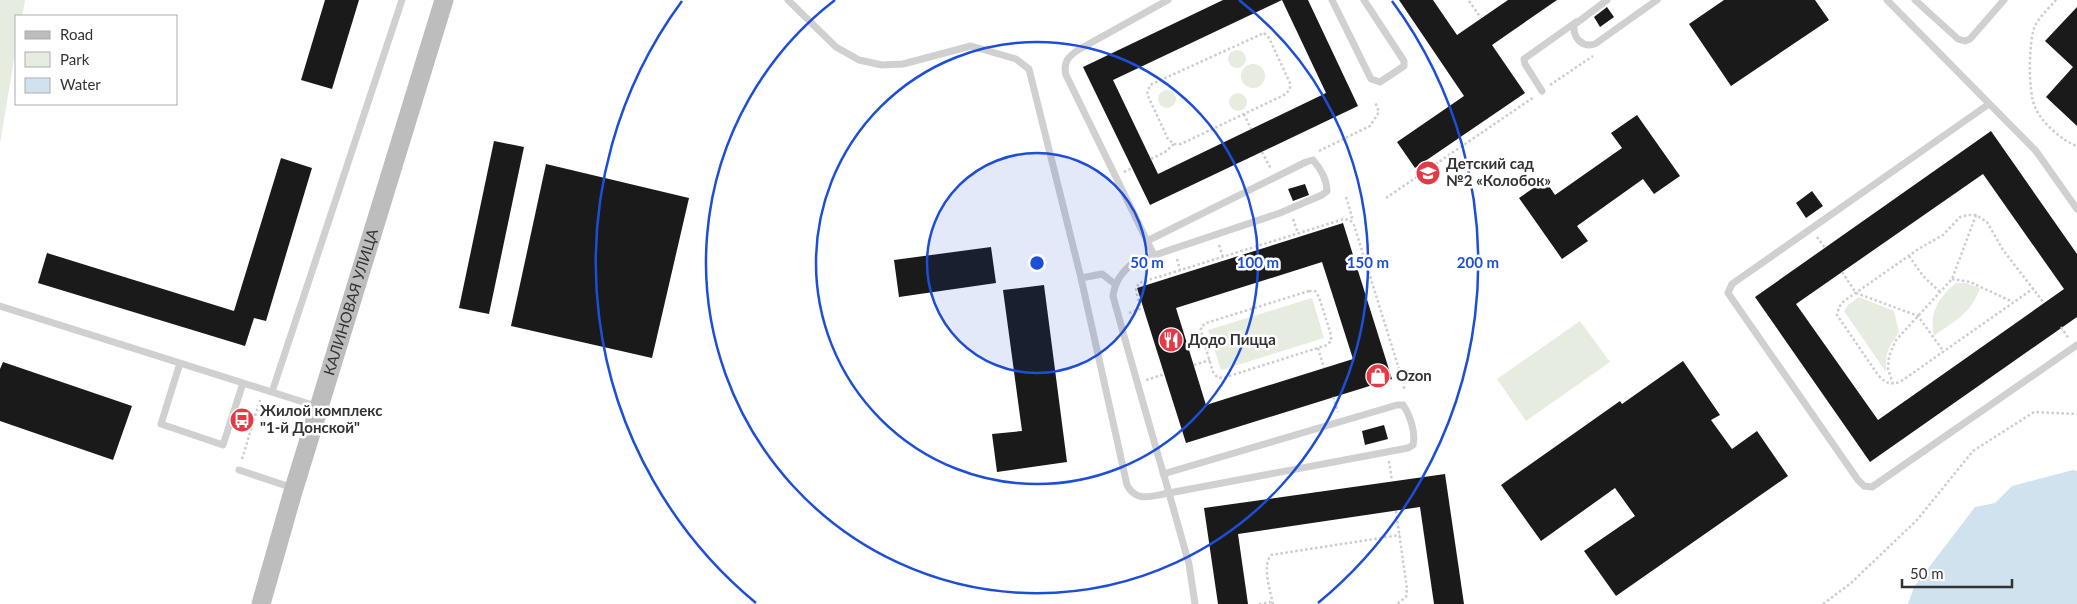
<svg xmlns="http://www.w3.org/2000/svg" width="2077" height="604" viewBox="0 0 2077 604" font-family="Lato,sans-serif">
  <rect width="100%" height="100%" fill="#fff"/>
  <path fill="#e6ecdf" d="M0,0H25L22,16H16V48L0,143Z
    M1228 59a9 9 0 1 1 18 0a9 9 0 1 1-18 0Z
    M1241 76a12 12 0 1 1 24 0a12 12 0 1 1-24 0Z
    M1158 99a9 9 0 1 1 18 0a9 9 0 1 1-18 0Z
    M1229 102a9 9 0 1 1 18 0a9 9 0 1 1-18 0Z
    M1956,283H1965L1980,288C1971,314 1954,321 1934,336C1929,313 1938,298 1956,283Z
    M1859,297L1894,311L1899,333C1888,346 1885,355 1886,372L1844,311L1848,305Z
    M1312,298L1324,338L1221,370L1208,330Z
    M1580,321L1610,362L1526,421L1497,379Z"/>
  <path fill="#cfe2ee" d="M2073,470L2077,471V604H1908L1914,587L1975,507L1995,503L2012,486Z"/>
  <path fill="#1a1a1a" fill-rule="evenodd" d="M325,0H359L332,89L301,80Z
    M1223,0H1308L1358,106L1150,205L1083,67ZM1282,0L1326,93L1158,174L1113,80Z
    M1399,0H1433L1457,35L1508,0H1557L1492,45L1525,93L1415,168L1397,142L1464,96Z
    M1724,0H1815L1829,20L1731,86L1689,24Z
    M1607,7L1614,17L1600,27L1594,17Z
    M2077,7V126L2046,97L2073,67L2045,41Z
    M1637,115L1680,176L1654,194L1643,179L1577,226L1588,241L1562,259L1519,198L1545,180L1555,195L1622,148L1611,133Z
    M1991,131L2077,254V317L1870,462L1755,297ZM1983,174L2064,289L1878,420L1796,304Z
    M494,141L524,147L489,314L459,308Z
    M281,158L312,168L266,321L254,318L245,346L38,283L47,253L234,311Z
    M546,164L689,198L652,358L511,326Z
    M1305,184L1309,195L1293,201L1288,189Z
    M1812,191L1823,206L1806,218L1796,203Z
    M1343,223L1392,379L1186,443L1137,288ZM1322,262L1353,359L1206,405L1176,308Z
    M991,247L996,283L899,297L894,260Z
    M1044,285L1067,462L997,472L992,434L1022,431L1003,290Z
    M1683,361L1720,415L1711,420L1732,449L1757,431L1788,476L1616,596L1584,551L1635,516L1615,488L1541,541L1501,485L1620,401L1622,404Z
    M3,362L132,406L113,460L0,421V369Z
    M1384,425L1388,439L1365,445L1362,431Z
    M1445,474L1464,604H1434L1420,507L1238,534L1248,604H1218L1204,508Z"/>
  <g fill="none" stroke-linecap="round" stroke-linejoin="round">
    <path stroke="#cdcdcd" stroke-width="2.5" stroke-dasharray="2.5 2.5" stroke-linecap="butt" d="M2056,0C2050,7 2041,15 2036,24C2028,37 2028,93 2035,107C2041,122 2062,141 2077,146
      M1469,1L1481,18
      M1264,33L1269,38L1290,83V89L1286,94L1181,144H1174L1168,139L1147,94L1150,85Z
      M1550,85L1593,56
      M1244,114L1251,129
      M1319,151L1370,126L1379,112L1375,102
      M1262,152L1271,169
      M1151,159L1165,152L1174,144
      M1124,172L1132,168
      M1346,197L1352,217L1350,220
      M1386,198L1534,97
      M1293,219L1298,233
      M1817,237L1825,248
      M1219,245L1223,257
      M1909,256L1923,276L1940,292
      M1177,259L1180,270
      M1842,272L1856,293L1918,316L1944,352
      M1952,279L1970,282L2013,302
      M2034,288L1900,382C1890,385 1885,383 1878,375L1837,315L1839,307L1844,301L1920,248L1943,235L1960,217L1968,215H1976L1987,222L2003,250L2044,303
      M1309,291H1315L1319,297L1331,335V341L1327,345L1223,378L1217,377L1213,372L1201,332V327L1206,323Z
      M1129,313L1140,309L1136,289L1139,283L1344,219L1350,220L1354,225L1404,385V389
      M2061,327L2069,339
      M1318,348L1324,368
      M1194,365L1210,360
      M1146,380L1165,374
      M1893,384L1888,369L1889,356L1896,340L1952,279L1976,215
      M1333,397L1338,412
      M242,459L260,400
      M1389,461L1392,481
      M1396,511L1407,589L1406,597L1397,604
      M1259,604L1272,602
      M1273,604C1270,590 1262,566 1271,555L1400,535
      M1823,604L1851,583L1917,520L1973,451L2034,412L2077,414"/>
    <path stroke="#d0d0d0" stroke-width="7" d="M788,0L836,47L859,60L882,65L903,64L971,46L1016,59L1029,69L1081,278L1127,485C1136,503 1153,496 1169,493L1189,564L1195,604
      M1332,0L1371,79L1380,82L1404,66V61L1364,0
      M1607,0L1574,25C1573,38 1582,48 1595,44L1657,0
      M1887,0L2036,151L2077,209
      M1915,0L1958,39L1965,41L1970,39L2004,0
      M1542,91L1525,64L1524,59L1576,22
      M1989,104L1732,284L1728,293L1858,480L1864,486L1872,487L2077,345
      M1147,241L1306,162L1313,160C1320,168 1327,180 1327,191L1322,195L1280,213L1134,262C1122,272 1115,281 1113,296C1131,362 1150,427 1169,493L1408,448L1413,445C1416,433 1410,415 1403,405H1397L1163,474
      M1154,255L1066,75C1063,62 1068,57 1078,50L1168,0
      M1081,278L1102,274L1115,284
      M0,306L319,407
      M180,363L161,424L223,445L243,383
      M272,392L402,0
      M239,470L293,488"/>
    <path stroke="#bdbdbd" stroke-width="19" id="s1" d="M261,604L292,495L444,0"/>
  </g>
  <circle cx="1037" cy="263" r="110" fill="#1d4ed8" fill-opacity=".12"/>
  <g fill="none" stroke="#1d4ed8" stroke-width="2.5">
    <circle cx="1037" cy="263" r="110"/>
    <circle cx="1037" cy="263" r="221"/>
    <path d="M1239 0A331 331 0 1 1 835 0"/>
    <path d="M756 603A441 441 0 0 1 682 1M1392 1A441 441 0 0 1 1318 603"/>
  </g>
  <defs>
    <symbol id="school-disc" viewBox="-11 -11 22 22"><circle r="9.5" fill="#e63946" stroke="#fff"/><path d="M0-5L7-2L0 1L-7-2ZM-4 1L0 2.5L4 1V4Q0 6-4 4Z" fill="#fff"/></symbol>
    <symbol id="restaurant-disc" viewBox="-11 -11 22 22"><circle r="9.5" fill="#e63946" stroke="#fff"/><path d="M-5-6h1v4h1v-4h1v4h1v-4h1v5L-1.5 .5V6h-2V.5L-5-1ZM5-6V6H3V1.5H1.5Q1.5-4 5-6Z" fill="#fff"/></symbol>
    <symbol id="shop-disc" viewBox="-11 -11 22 22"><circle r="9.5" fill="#e63946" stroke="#fff"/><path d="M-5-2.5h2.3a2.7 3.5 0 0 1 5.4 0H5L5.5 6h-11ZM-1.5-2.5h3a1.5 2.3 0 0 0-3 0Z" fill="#fff"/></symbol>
    <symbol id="bus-disc" viewBox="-11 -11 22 22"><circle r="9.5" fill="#e63946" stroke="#fff"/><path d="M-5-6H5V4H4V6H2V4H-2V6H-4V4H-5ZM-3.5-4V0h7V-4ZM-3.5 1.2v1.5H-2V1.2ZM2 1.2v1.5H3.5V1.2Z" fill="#fff"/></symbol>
  </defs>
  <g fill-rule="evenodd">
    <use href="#school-disc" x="1414" y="159" width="28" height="28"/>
    <use href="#restaurant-disc" x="1157" y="326" width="28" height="28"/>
    <use href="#shop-disc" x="1364" y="362" width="28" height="28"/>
    <use href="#bus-disc" x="228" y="406" width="28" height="28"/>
  </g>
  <g text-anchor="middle" stroke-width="5" stroke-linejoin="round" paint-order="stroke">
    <g font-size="15" font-weight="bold" fill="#333" stroke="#fff" text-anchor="start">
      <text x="1446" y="169">Детский сад<tspan x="1446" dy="17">№2 «Колобок»</tspan></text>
      <text x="1188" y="345">Додо Пицца</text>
      <text x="1396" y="381">Ozon</text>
      <text x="260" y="416">Жилой комплекс<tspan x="260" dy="17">"1-й Донской"</tspan></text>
    </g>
    <g font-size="15" fill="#333" stroke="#fff">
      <text dy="5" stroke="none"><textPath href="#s1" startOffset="315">КАЛИНОВАЯ УЛИЦА</textPath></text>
    </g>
  </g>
  <circle cx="1037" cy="263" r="8" fill="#1d4ed8" stroke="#fff" stroke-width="2.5"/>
  <g font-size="15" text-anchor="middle" font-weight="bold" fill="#1d4ed8" stroke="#fff" stroke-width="5" stroke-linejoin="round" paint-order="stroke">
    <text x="1147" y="268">50 m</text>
    <text x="1258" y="268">100 m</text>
    <text x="1368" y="268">150 m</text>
    <text x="1478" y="268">200 m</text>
  </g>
  <rect x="15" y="15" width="162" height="90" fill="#ffffff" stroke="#adadad"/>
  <rect x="25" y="31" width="25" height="8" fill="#bdbdbd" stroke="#adadad"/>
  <text x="60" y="40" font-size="15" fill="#333333">Road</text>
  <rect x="25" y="52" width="25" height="15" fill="#e6ecdf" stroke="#adadad"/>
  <text x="60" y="65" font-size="15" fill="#333333">Park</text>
  <rect x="25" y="78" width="25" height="15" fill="#cfe2ee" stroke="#adadad"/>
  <text x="60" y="90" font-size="15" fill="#333333">Water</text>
  <path d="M1902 579v8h110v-8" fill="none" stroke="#333333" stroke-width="2.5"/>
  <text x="1910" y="579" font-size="15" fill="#333333" stroke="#ffffff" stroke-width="4" paint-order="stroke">50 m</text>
</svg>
